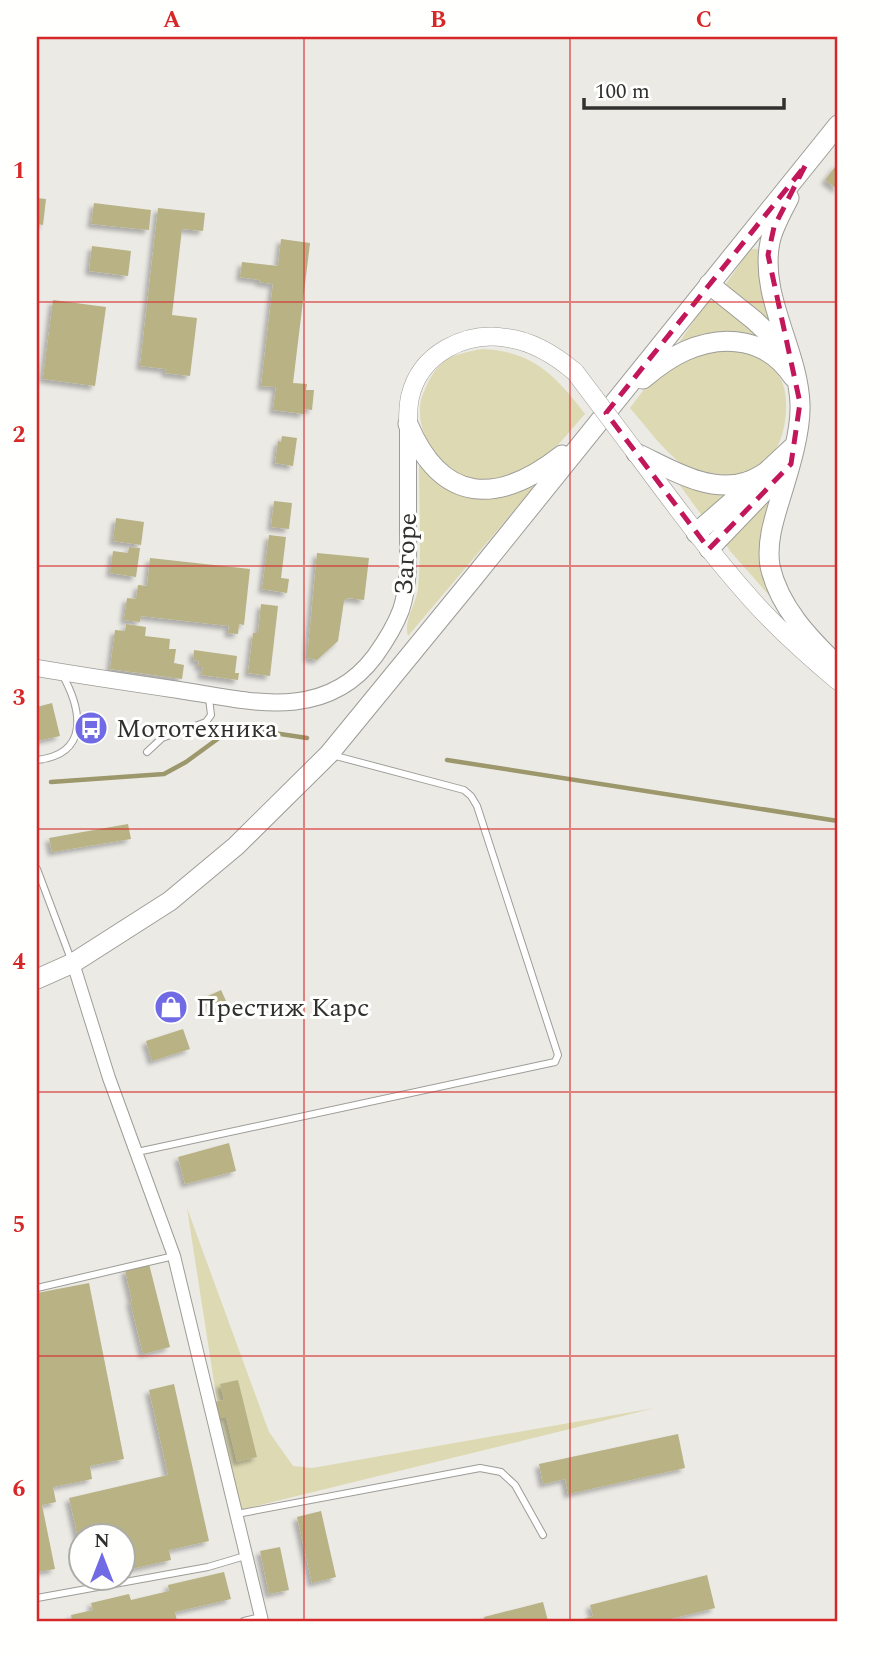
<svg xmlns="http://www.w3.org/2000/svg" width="875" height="1658" viewBox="0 0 875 1658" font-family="Spectral,serif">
  <defs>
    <filter id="shadow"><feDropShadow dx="-4" dy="4" stdDeviation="2" flood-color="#0004"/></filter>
  </defs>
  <rect width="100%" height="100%" fill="#ebeae5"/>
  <path fill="#ddd9b2" d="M752,249H758L760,254L774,330L726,284L746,255Z
    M715,300L722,304L764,342L676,347L707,302Z
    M482,349C533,351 556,376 585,414C571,429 543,466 524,473C515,476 485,483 476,481C442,474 414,435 421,400C422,395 425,390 427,385C430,377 438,365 446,360C456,354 471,351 482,349Z
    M729,350C738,351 749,351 756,354C777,363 787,385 786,406C786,455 757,485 707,472C702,471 696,471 691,469C670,460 646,426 630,408C638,398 645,387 654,378C674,357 702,352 729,350Z
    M419,460L443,483L531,482L533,488L408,636C403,622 416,604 418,589C422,546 419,503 419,460Z
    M673,476L740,489L703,517Z
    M778,486L773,501L782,610L730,551L726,544Z
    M187,1208L269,1432L293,1466L312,1468L655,1408L236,1511L230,1485Z"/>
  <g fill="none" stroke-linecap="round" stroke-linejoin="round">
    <path stroke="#9d976c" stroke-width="4.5" d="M447,760L838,821
      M51,782L164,774L186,762L223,735L248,729L307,738"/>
  </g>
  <path fill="#b8b285" filter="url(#shadow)" d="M838,163V188L837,189L825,180Z
    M37,198L46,199L43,225L37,224Z
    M94,203L151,210L149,230L91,224Z
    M158,208L205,213L203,231L182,229L172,315L197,318L190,376L165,373L166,369L140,366Z
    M281,239L310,243L293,383L307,384L306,390H314L312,410L304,409V414L273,410L276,387L261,386L273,284L259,282L260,280L240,277L242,262L278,266Z
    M92,246L131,251L128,276L89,271Z
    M53,300L106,307L95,386L43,379Z
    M282,436L297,438L293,466L275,463L278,441L281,442Z
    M274,501L292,503L289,529L271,527Z
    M116,518L144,522L141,545L113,541Z
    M269,535L286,537L281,578L289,579L287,593L262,589Z
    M129,547L140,548L136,577L110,573L113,551L128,553Z
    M317,553L369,558L364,600L348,598L344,601L338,641L317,660L308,658V648Z
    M150,558L250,569L244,625L239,624L238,634L228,633L229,626L141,616L140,622L124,620L127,598L136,599L138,585L147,586Z
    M261,604L278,606L270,676L248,673L253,633H258Z
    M126,624L146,627L145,636L170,639L169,649H176L174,663L184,665L182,679L110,669L115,630L125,631Z
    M194,650L237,656L235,673H239L238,680L201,675L203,667H198L199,661L193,660Z
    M52,703L60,736L37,741V707Z
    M128,824L131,839L52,852L49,838Z
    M221,990L227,1003L214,1009L208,996Z
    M183,1029L190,1049L152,1061L146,1041Z
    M229,1143L236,1171L185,1184L178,1157Z
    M149,1264L170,1347L143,1354L130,1301H132L125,1270Z
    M89,1283L124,1459L90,1466L92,1479L53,1487L56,1502L42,1505L55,1569L37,1572V1293Z
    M238,1380L257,1457L237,1462L226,1417L219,1418L215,1402L224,1400L220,1384Z
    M174,1384L209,1541L169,1550L171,1560L122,1571V1536H80L79,1542L69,1498L168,1475L149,1390Z
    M678,1434L685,1468L568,1494L565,1479L543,1484L539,1464Z
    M321,1511L336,1577L312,1583L297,1517Z
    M280,1547L289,1590L269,1594L260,1551Z
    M224,1572L231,1599L175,1612L177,1621H72L71,1615L93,1610L91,1603L129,1594L131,1600L169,1591L168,1585Z
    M707,1575L715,1608L662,1621H577L593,1616L590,1605Z
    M543,1602L548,1621H485L484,1617Z"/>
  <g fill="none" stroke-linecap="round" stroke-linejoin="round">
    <defs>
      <path id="service" d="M147,752L162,738L206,722L211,715L209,698
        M37,760C90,754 82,710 62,674
        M37,869L72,962
        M137,1152L555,1062L558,1055L477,806L471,796L464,790L332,755
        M37,1288L174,1256
        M237,1514L480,1468L501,1472L515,1485L543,1535
        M37,1598L208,1567L245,1556
        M244,1621L260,1617"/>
      <path id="minor" d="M73,963L109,1078L174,1256L262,1621"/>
      <path id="tertiary" d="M37,668C84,676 131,683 179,690C249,701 325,723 375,656C385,642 395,626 401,610C410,583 408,553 408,525C408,492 408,458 408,424"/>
      <path id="secondary" d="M408,424C408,415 408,406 410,397C420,353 466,331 507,338C532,341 556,356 575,372
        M636,453C673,503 710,553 752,600C778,629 808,656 838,681"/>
      <path id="primary" d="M789,198C782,212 773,227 770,242C759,297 798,349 800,404C801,431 790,467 782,493C775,516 766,541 770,566C779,607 809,638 838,666
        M709,284L754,320L788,352
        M643,379C656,368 669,358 685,351C725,333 768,339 793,377
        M408,424C442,505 498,505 562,455
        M636,453C669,468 708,494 746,482C753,480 760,476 766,472
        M696,533L766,472L794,446
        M709,549L780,475
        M37,979L73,963L170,901L236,846L329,754L474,577L838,125"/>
    </defs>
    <use href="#service" stroke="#9d9c97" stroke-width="8"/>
    <use href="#minor" stroke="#9d9c97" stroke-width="14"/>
    <use href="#tertiary" stroke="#9d9c97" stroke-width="18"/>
    <use href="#secondary" stroke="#9d9c97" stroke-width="19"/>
    <use href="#primary" stroke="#9d9c97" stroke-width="21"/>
    <use href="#service" stroke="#fff" stroke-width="6"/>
    <use href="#minor" stroke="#fff" stroke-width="12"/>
    <use href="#tertiary" stroke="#fff" stroke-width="16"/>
    <use href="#secondary" stroke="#fff" stroke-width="18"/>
    <use href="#primary" stroke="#fff" stroke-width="19"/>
    <defs>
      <path id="secondary-bridge" d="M575,372L636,453"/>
    </defs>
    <use href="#secondary-bridge" stroke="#9d9c97" stroke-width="19" stroke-linecap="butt"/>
    <use href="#secondary-bridge" stroke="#fff" stroke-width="18"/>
  </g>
  <path fill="none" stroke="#c2185b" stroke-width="5" stroke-dasharray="14 9" stroke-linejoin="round" d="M805,166L774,227L768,255L800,403L791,464L709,549L606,413Z"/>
  <path fill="none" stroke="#d62828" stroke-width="2" stroke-opacity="0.55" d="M304,37V1621M570,37V1621M37,302H838M37,566H838M37,829H838M37,1092H838M37,1356H838"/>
  <defs>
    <symbol id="bus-disc" viewBox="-11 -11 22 22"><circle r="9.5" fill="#706ae5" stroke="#fffffe"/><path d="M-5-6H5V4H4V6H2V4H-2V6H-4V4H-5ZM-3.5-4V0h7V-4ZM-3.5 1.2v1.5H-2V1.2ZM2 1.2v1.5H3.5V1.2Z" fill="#fff"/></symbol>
    <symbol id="shop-disc" viewBox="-11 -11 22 22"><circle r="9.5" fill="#706ae5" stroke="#fffffe"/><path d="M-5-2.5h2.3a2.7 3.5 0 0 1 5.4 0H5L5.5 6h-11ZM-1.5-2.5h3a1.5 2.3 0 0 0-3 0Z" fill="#fff"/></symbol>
  </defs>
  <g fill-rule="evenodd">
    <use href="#bus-disc" x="72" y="709" width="38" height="38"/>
    <use href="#shop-disc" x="152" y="988" width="38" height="38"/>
  </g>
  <g text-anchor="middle" stroke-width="6" stroke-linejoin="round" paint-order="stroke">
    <g font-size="26" fill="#30302e" stroke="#fffffe">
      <text transform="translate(405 554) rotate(-87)" y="9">Загоре</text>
    </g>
    <g font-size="26" fill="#30302e" stroke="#fffffe" text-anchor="start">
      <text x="116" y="737">Мототехника</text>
      <text x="196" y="1016">Престиж Карс</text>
    </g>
  </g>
  <rect width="875" height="1658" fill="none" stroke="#fffffe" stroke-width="77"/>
  <g transform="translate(102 1557)"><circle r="33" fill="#fffffe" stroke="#acacab" stroke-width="2"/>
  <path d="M0-5L12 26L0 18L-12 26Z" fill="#706ae5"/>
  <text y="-10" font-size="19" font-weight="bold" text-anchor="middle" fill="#30302e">N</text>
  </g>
  <path d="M584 98v10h200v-10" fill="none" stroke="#30302e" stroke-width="3.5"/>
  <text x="595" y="98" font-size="21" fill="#30302e" stroke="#fffffe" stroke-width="5" paint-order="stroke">100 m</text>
  <rect x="38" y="38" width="798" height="1582" fill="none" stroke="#d62828" stroke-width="2.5"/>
  <g font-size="23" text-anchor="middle" font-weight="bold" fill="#d62828">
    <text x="172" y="27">A</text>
    <text x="438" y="27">B</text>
    <text x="704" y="27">C</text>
    <text x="19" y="178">1</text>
    <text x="19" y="442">2</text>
    <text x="19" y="705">3</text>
    <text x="19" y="969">4</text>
    <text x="19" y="1232">5</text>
    <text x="19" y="1496">6</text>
  </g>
</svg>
